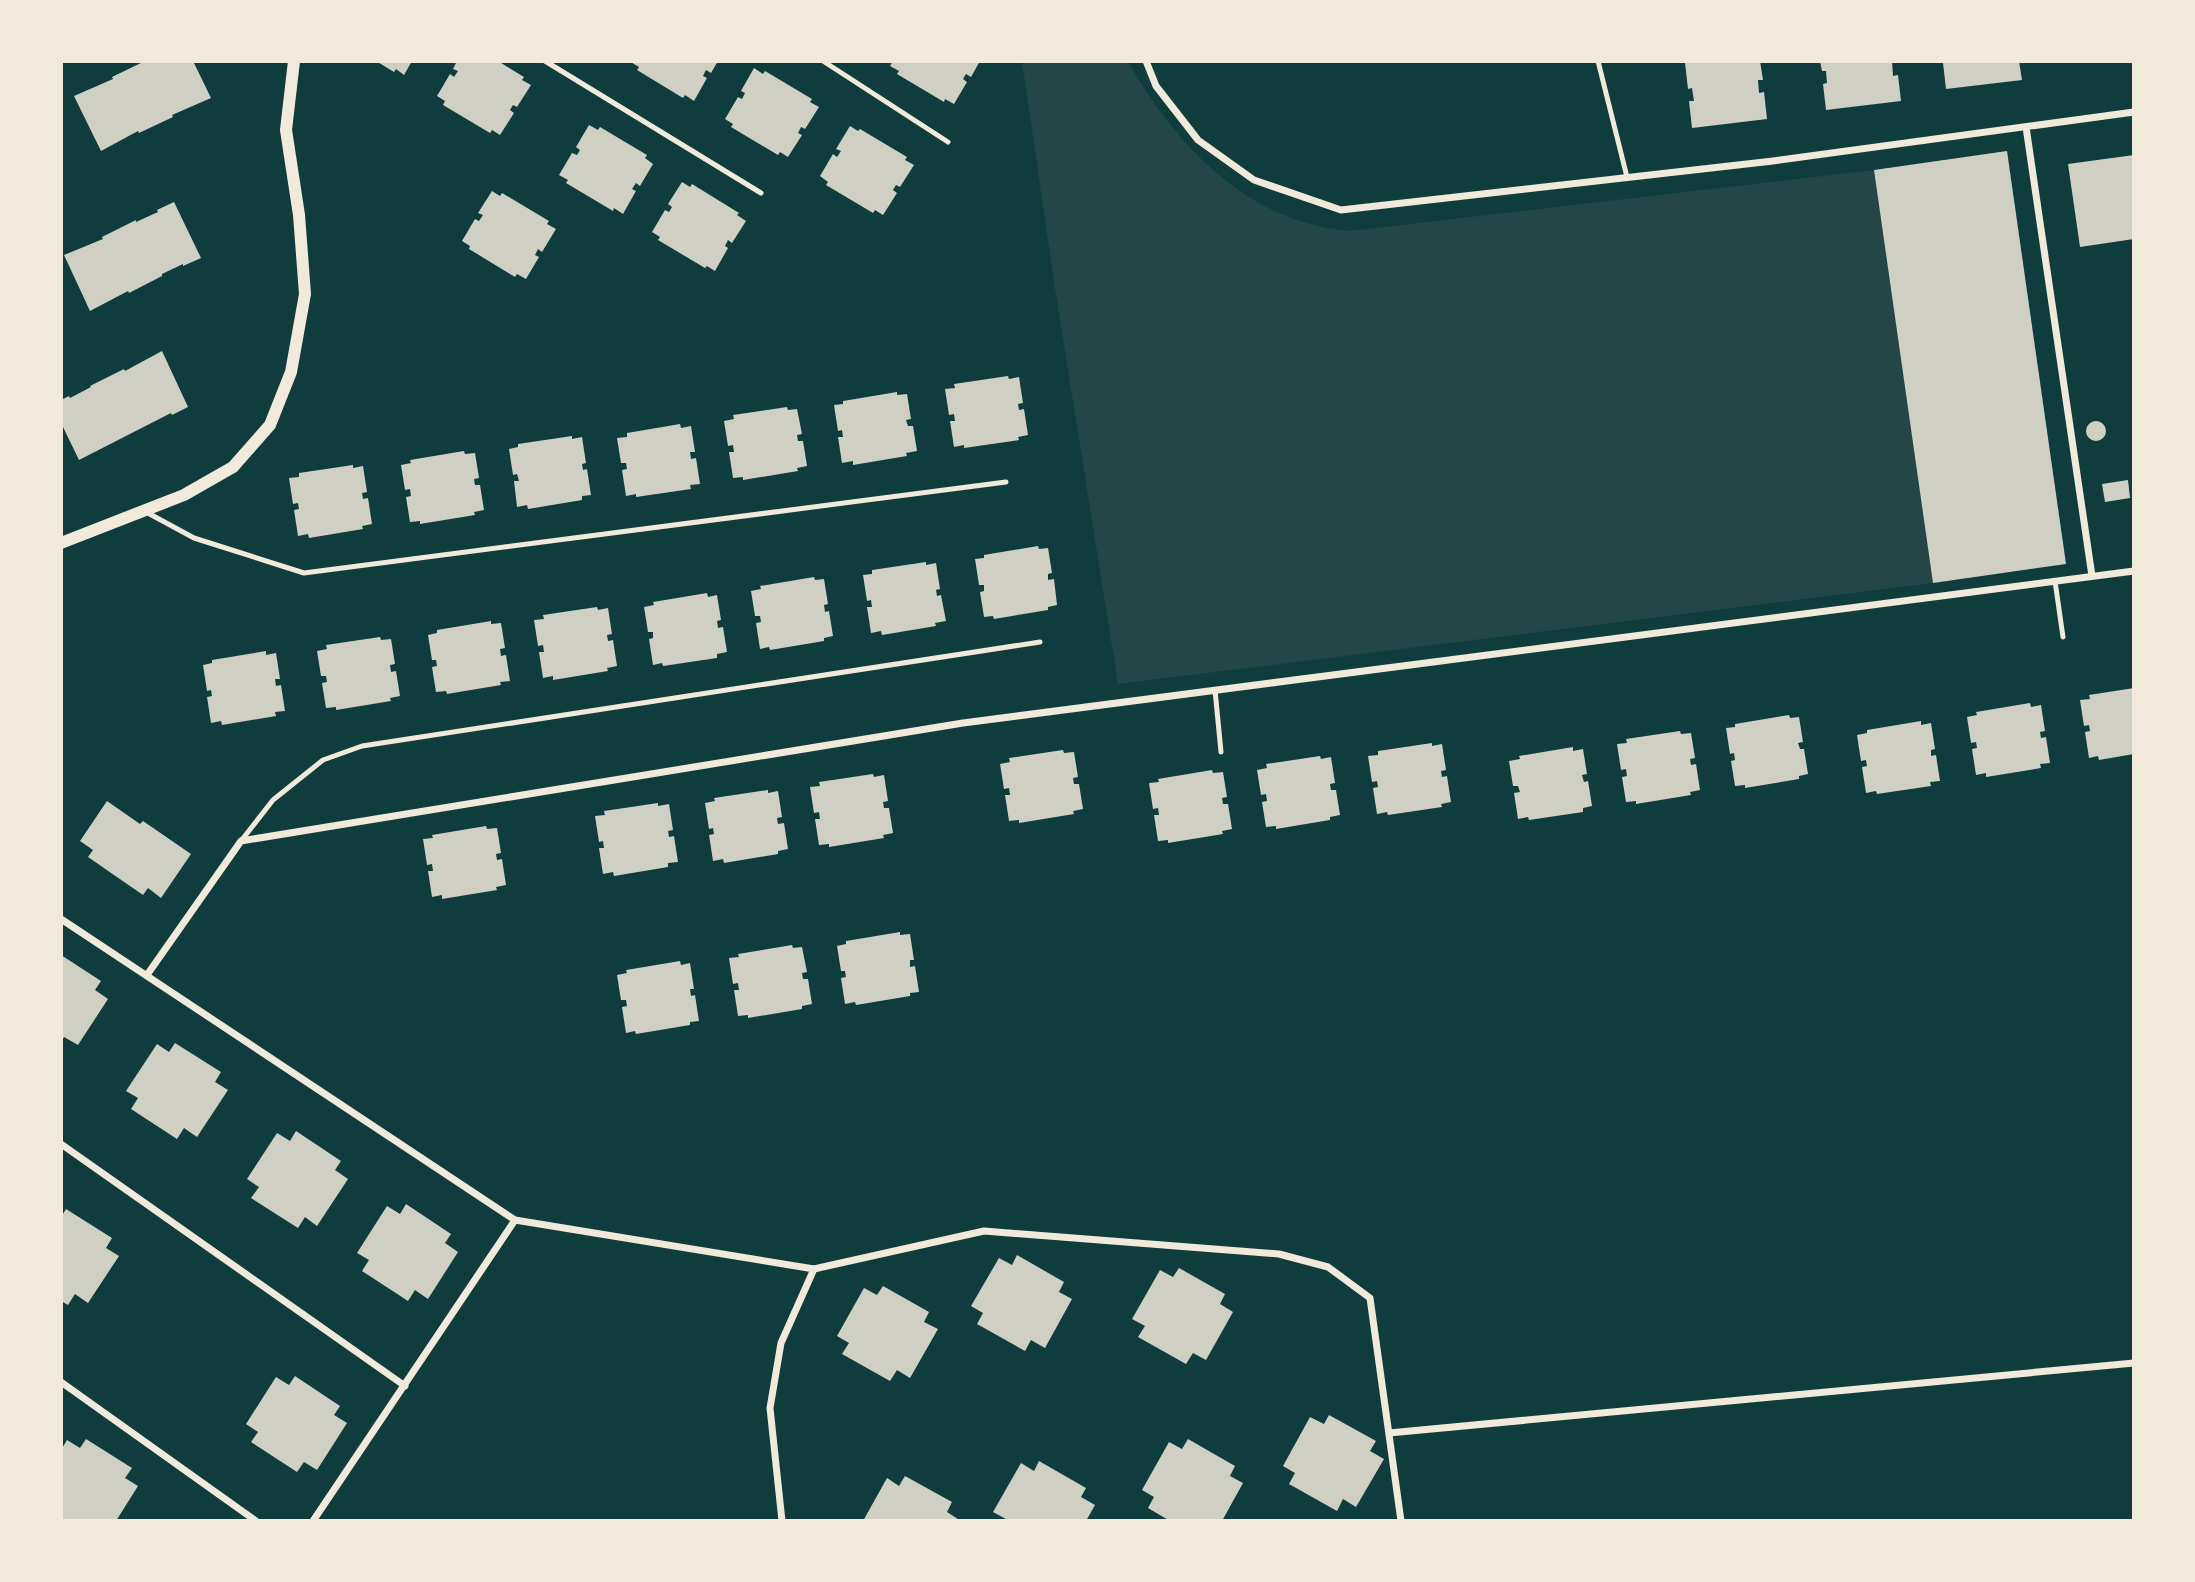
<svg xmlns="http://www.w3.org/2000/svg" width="2195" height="1582" viewBox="0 0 2195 1582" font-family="Karla,sans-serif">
  <rect width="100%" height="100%" fill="#0f3d3e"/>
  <path fill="#244646" d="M1022,61H1128C1164,127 1224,196 1297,220C1314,226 1332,229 1350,231L1874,170L1933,583L1118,684L1054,282Z"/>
  <path fill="#cfcfc3" d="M145,61H193L211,98L172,115L173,117L139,133L138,131L101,151L74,96L113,79L112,77Z
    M376,61H412L404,75L396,69L394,72Z
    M457,61H498L524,77L522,80L531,85L517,107L513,105L510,110L514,113L500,135L492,130L490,133L443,105L445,101L437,96L450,74L454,77L458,71L453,69Z
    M629,61H718L711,73L706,70L703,76L707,78L694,101L685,95L683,98L637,70L639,67Z
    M893,61H980L971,77L966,74L963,79L967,82L954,104L945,99L944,102L897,74L899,71L890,66Z
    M1696,61H1760L1763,80H1758L1759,93L1764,92L1767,119L1692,128L1689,101H1694L1692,88L1688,89L1685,63Z
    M1820,61H1892L1893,76L1898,75L1901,101L1826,110L1823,84L1827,83L1826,71H1822Z
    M1948,61H2019L2022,80L1946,89L1943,63Z
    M754,68L763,74L765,71L812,99L810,102L819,107L805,129L801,127L798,133L802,135L788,157L780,152L778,155L731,127L733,124L725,119L738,97L742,99L745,93L741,91Z
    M589,125L598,130L600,127L647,155L645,158L653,164L640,186L636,183L632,189L636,191L623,214L614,208L613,211L566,183L568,180L559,175L572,153L577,155L580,150L576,147Z
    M850,126L858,131L860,129L907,157L905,160L914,165L900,187L896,185L893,190L897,193L883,215L875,210L873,213L826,185L828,182L820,176L833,154L837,157L841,151L836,149Z
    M2007,151L2066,564L1933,583L1874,170Z
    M2134,155V239L2080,247L2068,164Z
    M682,182L690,187L692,184L739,213L737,215L746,221L732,243L728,240L725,246L728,248L715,271L707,266L705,268L658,240L660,237L652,232L665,210L669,212L672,207L668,204Z
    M492,191L500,196L502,193L549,221L547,224L556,229L542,252L538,249L535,255L539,257L526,279L517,274L515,277L469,249L470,246L462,241L475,219L479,221L483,215L478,213Z
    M174,202L201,258L183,266V264L162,274V276L129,293L128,291L90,311L64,255L103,239L102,237L136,220V222L158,212L157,210Z
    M162,351L188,407L172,415L171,413L79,460L61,423V400L69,396L70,398L91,387L90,386L124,369L125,371Z
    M1008,376L1009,379L1019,377L1023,403L1018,404L1019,410L1024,409L1028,435L1018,437L1019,440L964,448V445L954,447L950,421H955L954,414L949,415L945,389L955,388L954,384Z
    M897,392V395L907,394L911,419L906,420L908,426H913L917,451L906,453L907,456L853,465V461L842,463L838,437H843L842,430L838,431L834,405L843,404V401Z
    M787,407L788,410L797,409L802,434L797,435L798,441H803L807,466L797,468L798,471L743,480V477L733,478L729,452H734L733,445L728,446L724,421L734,419L733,415Z
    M2086 431a10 10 0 1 1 20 0a10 10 0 1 1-20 0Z
    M680,424L681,428L691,426L695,452H690L691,459L696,458L700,484L690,485L691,489L636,497V494L626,496L622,470L627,469L626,463H621L617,438L627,437V433Z
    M572,436V439L582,437L586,463L582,464L583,470L587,469L591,495L582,496V500L528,509L527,505L517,507L514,481H519L517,474L513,475L509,449L518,447V444Z
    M464,451L465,454L475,453L479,478L474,479L475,485H480L484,510L474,512L475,515L420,524V521L410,522L406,497L411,496L410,489L405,490L401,465L411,463L410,460Z
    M353,465V468L363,466L367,492L362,493L363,499L368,498L372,524L362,526L363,529L309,538L308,534L298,536L294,510L299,509L298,503L293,504L289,478L299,477V473Z
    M2128,480L2130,498L2105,502L2102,484Z
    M1038,546L1039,549L1048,548L1052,573L1048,574V580L1054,579L1057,605L1048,607V610L994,619L993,616L984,617L980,592L984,591V585H979L975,559L984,558V555Z
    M926,562V565L936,563L940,589L936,590L937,596L941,595L946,621L935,623L936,626L882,635L881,631L871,633L867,607H872L871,600L867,601L863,575L872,574V570Z
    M814,577L815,580L824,579L828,604L824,605L825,612L829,611L833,636L824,638V641L770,650L769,647L760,649L756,623L761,622L760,616H755L751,591L761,589L760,586Z
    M707,593L708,597L717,595L721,620L717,621L718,628L723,627L727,652L717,654V658L663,666L662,663L653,665L649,639L653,638V632H648L644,607L654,605L653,602Z
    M597,607L598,610L608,608L612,634L607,635L608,641L613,640L617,666L607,668L608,671L553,680V676L543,678L539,652H544L543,645L538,646L534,620L544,619L543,615Z
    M491,621V624L501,623L505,648L500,649L501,656L506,655L510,681L500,682L501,685L447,694L446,691L436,692L432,667L437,666L436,660H432L428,635L437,633V630Z
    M380,637L381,640L391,639L395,664L390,665L391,672L396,671L400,696L390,698L391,701L336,710V707L326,708L322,683L327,682L326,676H321L317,651L327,649L326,645Z
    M266,651V655L276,653L280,679H275L276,686L281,685L285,711L275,712L276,716L222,725L221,721L211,723L207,697L212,696L211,690L207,691L203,665L212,663V660Z
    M2134,688V754L2099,760L2098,756L2089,758L2085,732L2090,731L2089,725L2084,726L2080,700L2090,699L2089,695Z
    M2030,703L2031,707L2041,705L2045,731L2040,732L2041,738L2046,737L2050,763L2040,764L2041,768L1986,777V773L1976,775L1972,749L1977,748L1976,742L1971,743L1967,717L1977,715L1976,712Z
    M1789,715L1790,718L1799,717L1803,742L1798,743L1800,749H1804L1808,774L1799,776V779L1745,788V785L1735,786L1731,761L1735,760L1734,753L1730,754L1726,728L1735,727V724Z
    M1921,721V725L1931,723L1935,749L1931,750V756L1936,755L1940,781L1930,782L1931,786L1877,794L1876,791L1866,793L1862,767L1867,766L1866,760L1861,761L1857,735L1867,733V730Z
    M1680,731L1681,734L1691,733L1695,758L1690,759L1691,765L1696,764L1700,790L1690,792L1691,795L1636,804V801L1626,802L1622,777L1627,776L1626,769L1621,770L1617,744L1627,743L1626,739Z
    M1432,743V746L1442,744L1446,770L1441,771L1442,777L1447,776L1451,802L1441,804L1442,807L1388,815L1387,812L1377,814L1373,788L1378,787L1377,781L1372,782L1368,756L1378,755V751Z
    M1573,747V751L1583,749L1587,774L1582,775L1584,782L1588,781L1592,806L1583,808V812L1529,820L1528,817L1518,819L1514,793L1520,792L1518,786H1513L1509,761L1520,759L1519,756Z
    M1063,750L1064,753L1074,752L1078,777L1073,778L1074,784H1079L1083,809L1073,811L1074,814L1019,823V820L1009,821L1005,795H1010L1009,788L1004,789L1000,764L1010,762L1009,758Z
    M1320,756L1321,759L1331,757L1335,783L1330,784L1331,790H1336L1340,815L1330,817V820L1276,829V826L1266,827L1262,802L1267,801L1266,794L1261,795L1257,770L1267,768L1266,764Z
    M1212,770L1213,773L1223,772L1227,797L1222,798L1223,804H1228L1232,829L1222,831L1223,834L1168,843V840L1158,841L1154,815H1159L1158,808L1153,809L1149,783L1159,782L1158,779Z
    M873,774L874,777L884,775L888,801L883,802L884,808H889L893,833L883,835L884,838L829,847V844L819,845L815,819H820L819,812L814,813L810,787L820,786L819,782Z
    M768,790V793L778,791L782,817L777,818L778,824L784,823L788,849L778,851V854L724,863L723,859L713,861L709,835L714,834L713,828L709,829L705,803L715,801L714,798Z
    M107,801L140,824L143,821L191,854L161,898L148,888L143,895L88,857L93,850L80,841Z
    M658,803V806L669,804L673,830L668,831L669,837L674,836L678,862L668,863V867L614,876L613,872L603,874L599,848H604L603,841L599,842L595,816L605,815L604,811Z
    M486,826L487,829L497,828L501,853L496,854L497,860L502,859L506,885L496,887L497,890L442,899V895L432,897L428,871H433L432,864L427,865L423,839L433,838L432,835Z
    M900,932V935L910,934L914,960H910V967L915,966L919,992L910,993V996L856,1005L855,1002L845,1004L841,978L846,977L845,971H841L837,946L846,944V941Z
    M792,945L793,948L802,947L807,972L802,973L803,979H808L812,1004L802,1006V1009L748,1018V1015L738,1016L734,990H739L738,983L733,984L729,958L739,957L738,954Z
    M61,955L101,981L95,990L108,999L78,1045L64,1037L61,1042Z
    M680,961L681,965L690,963L694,989H690L691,996L695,995L699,1021L690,1022V1025L636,1034L635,1031L626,1033L622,1007L627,1006L626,1000H621L617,975L627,973L626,970Z
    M175,1043L221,1072L215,1082L228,1090L197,1137L184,1128L177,1139L131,1109L138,1098L126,1091L157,1044L169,1052Z
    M296,1131L341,1161L335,1170L348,1179L317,1226L305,1217L298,1228L251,1198L259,1187L247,1179L277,1133L290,1141Z
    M406,1204L451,1234L445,1243L458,1252L428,1299L415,1290L408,1301L362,1271L369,1260L357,1253L387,1206L400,1214Z
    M66,1209L112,1238L106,1248L119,1256L88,1303L75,1294L68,1305L61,1301V1217Z
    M1017,1255L1064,1282L1059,1292L1072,1299L1045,1348L1031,1340L1025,1351L977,1324L983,1313L971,1306L999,1258L1012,1265Z
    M1179,1268L1225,1294L1220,1304L1233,1312L1206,1360L1193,1353L1186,1364L1138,1337L1145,1326L1132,1319L1160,1270L1173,1277Z
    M883,1286L929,1312L924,1322L938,1329L910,1378L897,1370L890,1381L842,1354L849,1343L837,1336L864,1288L877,1295Z
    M295,1376L340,1406L334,1415L347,1423L317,1470L304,1462L297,1472L251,1442L258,1432L246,1424L276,1377L289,1385Z
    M1329,1415L1376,1441L1370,1451L1384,1459L1356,1507L1343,1499L1337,1511L1289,1484L1295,1473L1283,1466L1310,1417L1324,1424Z
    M86,1439L132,1468L125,1478L138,1486L116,1521H66L61,1518V1450L67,1440L80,1448Z
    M1188,1439L1235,1466L1230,1476L1243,1483L1222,1521H1170L1148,1508L1154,1497L1142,1490L1169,1442L1182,1449Z
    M1039,1461L1086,1488L1081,1497L1095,1505L1086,1521H1005L1006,1519L993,1512L1021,1463L1034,1471Z
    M905,1476L952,1502L947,1512L961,1521H863L887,1478L899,1486Z"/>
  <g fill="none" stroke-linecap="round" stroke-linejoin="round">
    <path stroke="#f1e9da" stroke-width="5" d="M545,61L761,193
      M823,61L948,142
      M1598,61L1627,177
      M146,512L194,538L304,573L1006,482
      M2055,581L2063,637
      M1215,690L1221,752
      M241,841L273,800L323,760L362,746L1040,642"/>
    <path stroke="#f1e9da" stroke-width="7" d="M1146,61L1156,86L1198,140L1254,180L1341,210L1773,161L2134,112
      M2026,127L2092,576
      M61,919L515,1220L814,1269L984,1231L1279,1254L1328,1267L1370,1298L1401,1521
      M147,975L241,841L963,723L2134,571
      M61,1144L405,1386
      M61,1382L256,1521
      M1389,1433L2134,1363
      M313,1521L515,1220
      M782,1521L770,1408L781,1343L814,1269"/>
    <path stroke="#f1e9da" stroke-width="12" d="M61,543L184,495L233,467L270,425L291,372L305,294L299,215L286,130L294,61"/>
  </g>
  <rect width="2195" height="1582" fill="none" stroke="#f1e9da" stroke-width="126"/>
</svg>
